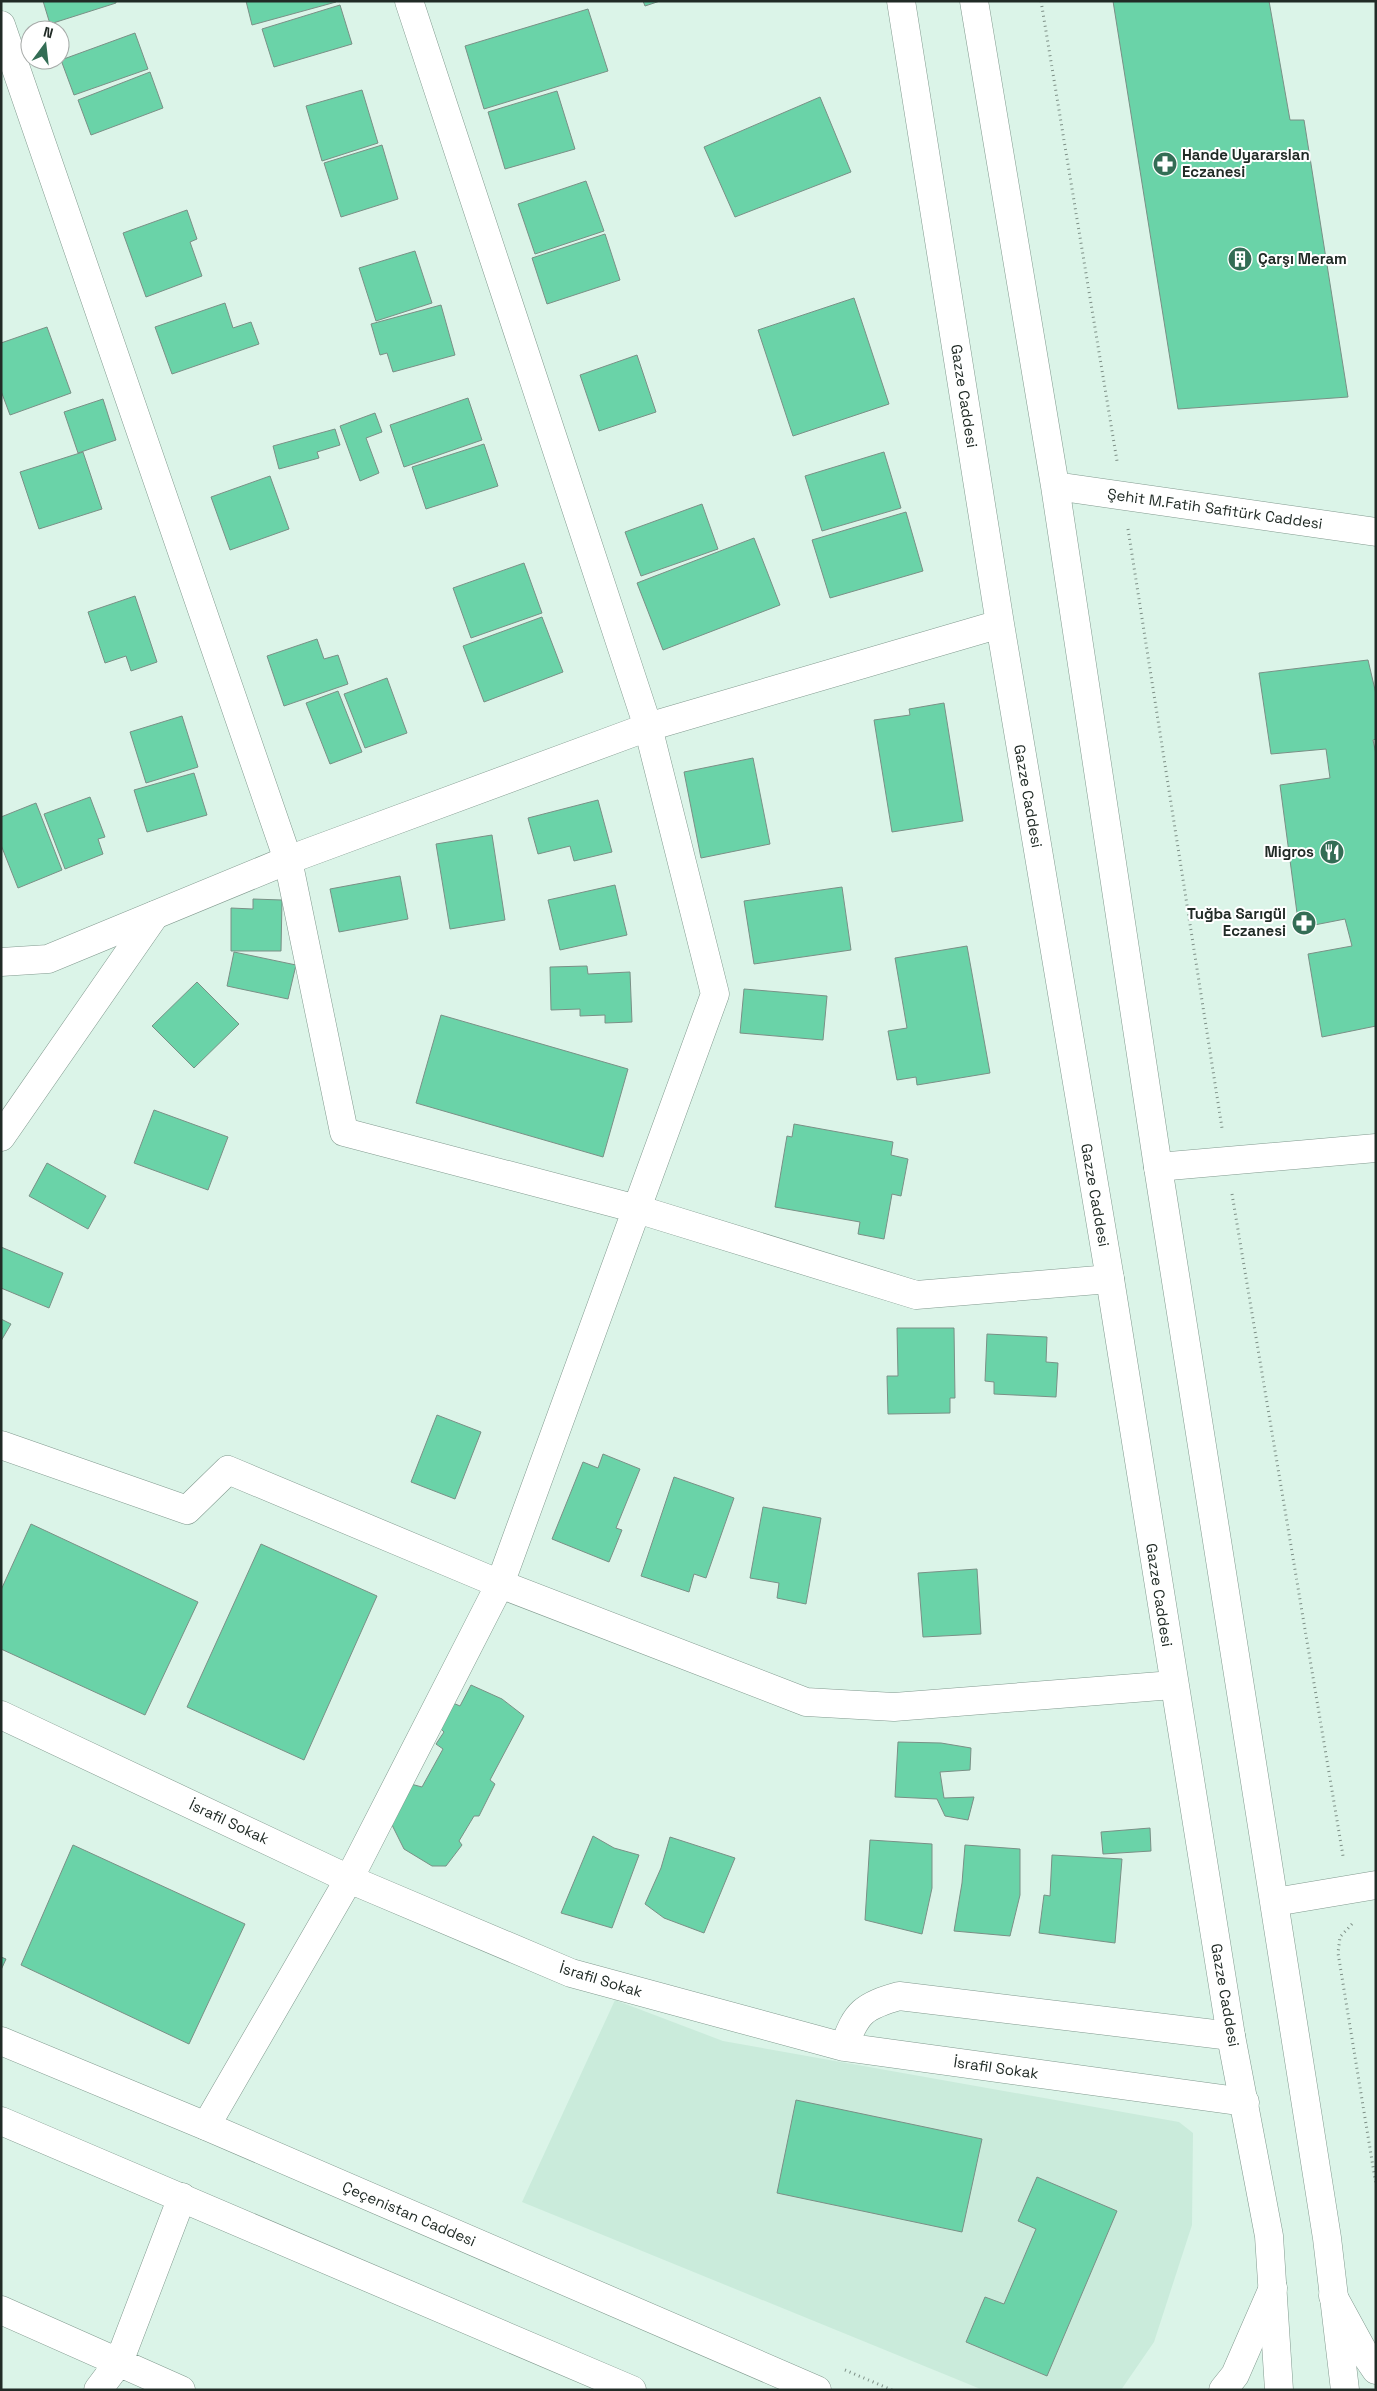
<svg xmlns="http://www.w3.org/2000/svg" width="1377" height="2391" viewBox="0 0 1377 2391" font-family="'Space Grotesk',sans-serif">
  <rect width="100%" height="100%" fill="#dbf4e8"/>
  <path fill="#caebdb" d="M615,2000L723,2041L1179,2122L1193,2133L1192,2225L1154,2342L1121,2390H983L522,2202Z"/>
  <path fill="#6ad3a8" stroke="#7a9086" d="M43,1H116V3L50,24Z
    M246,1H336V2L252,25Z
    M643,1H660L645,6Z
    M1113,1H1269L1290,120H1304L1348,397L1178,409Z
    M340,5L352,44L274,67L262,29Z
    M588,9L608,71L484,109L465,46Z
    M135,33L148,69L74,95L61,60Z
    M150,72L163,108L91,135L78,100Z
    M362,90L378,143L322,161L306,106Z
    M557,91L575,149L505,169L488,112Z
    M820,97L851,172L735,217L704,147Z
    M382,145L398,199L341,217L324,163Z
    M586,181L604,231L535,254L518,204Z
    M187,210L197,239L190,242L202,276L146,297L123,233Z
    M605,234L620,280L547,304L532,258Z
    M415,251L432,303L376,321L359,268Z
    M854,298L889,404L793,436L758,330Z
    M225,303L233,328L251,322L259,344L172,374L155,327Z
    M441,305L455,355L393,372L387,353L380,355L371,324Z
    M47,327L71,393L10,415L1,391V343Z
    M637,355L656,412L599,431L580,375Z
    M468,398L482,440L404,467L390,425Z
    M103,399L116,440L78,453L64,412Z
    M375,413L382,432L366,438L379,473L360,481L340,426Z
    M335,429L340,445L317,452L319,458L279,469L273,446Z
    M484,444L498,486L426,509L412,467Z
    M83,452L102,509L39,529L20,472Z
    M884,452L901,508L822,531L805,476Z
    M270,476L289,529L230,550L211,497Z
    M702,504L718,549L641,576L625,532Z
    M906,512L923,571L830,598L812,540Z
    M754,538L780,605L663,650L637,583Z
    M524,563L542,613L471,638L453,588Z
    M135,596L157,662L131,671L126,656L105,663L88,612Z
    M542,617L563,672L484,702L463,646Z
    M317,639L324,659L338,655L348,684L284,706L267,656Z
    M1368,660L1376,694V739L1373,740L1376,754V1026L1322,1037L1308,954L1352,946L1345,919L1299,928L1280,785L1330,778L1326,749L1271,754L1259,673Z
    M387,678L407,733L365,748L344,694Z
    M338,691L362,752L330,764L306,703Z
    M944,703L963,821L892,832L874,720L910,715L909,709Z
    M182,716L198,767L146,783L130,732Z
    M753,758L770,844L701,858L684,772Z
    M194,773L207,815L147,832L134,790Z
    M90,797L105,837L98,839L103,854L65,869L44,814Z
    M598,800L612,852L574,861L570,846L538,854L528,818Z
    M36,803L62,870L18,888L1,845V817Z
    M492,835L505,920L450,929L436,844Z
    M400,876L408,919L339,932L330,889Z
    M615,885L627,935L560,950L548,900Z
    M842,887L851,950L754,964L744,901Z
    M253,899L282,900L281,951H231V908L253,909Z
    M967,946L990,1073L917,1085L916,1077L897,1080L888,1031L907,1028L895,958Z
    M234,952L296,965L288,999L227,986Z
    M587,966L588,974L630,972L632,1022L605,1023V1015L580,1016V1009L551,1010L550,967Z
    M197,982L239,1024L194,1068L152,1026Z
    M744,989L827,996L823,1040L740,1033Z
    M441,1015L628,1069L603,1157L416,1103Z
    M154,1110L228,1137L208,1190L134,1163Z
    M794,1124L893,1142L891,1155L908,1159L901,1196L892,1194L884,1239L858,1234L860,1222L775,1207L787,1136L792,1137Z
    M47,1163L106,1196L88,1229L29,1196Z
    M1,1247L63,1273L49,1308L1,1288Z
    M1,1319L11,1324L1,1341Z
    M897,1328H954L955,1398H950V1413L888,1414L887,1376H898Z
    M987,1334L1047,1337L1046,1362L1058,1363L1056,1397L994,1394V1382L985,1381Z
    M437,1415L481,1432L455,1499L411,1482Z
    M603,1454L640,1469L616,1528L622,1530L609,1562L552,1539L583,1462L598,1468Z
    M674,1477L734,1498L706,1578L694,1574L689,1592L641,1576Z
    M763,1507L821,1518L806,1604L777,1598L779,1583L750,1578Z
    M31,1524L198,1602L145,1715L1,1649V1590Z
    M261,1544L377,1596L304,1760L187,1707Z
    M977,1569L981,1634L923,1637L918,1573Z
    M471,1685L502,1699L524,1716L490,1780L495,1784L479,1816H474L459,1841L462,1845L446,1866H432L404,1849L391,1823L407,1783L422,1787L443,1749L436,1744L444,1732L438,1726L453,1703L460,1706Z
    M898,1742L941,1743L971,1748L970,1770L940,1772L944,1798L974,1797L968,1820L945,1816L937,1799L895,1797Z
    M1150,1828L1151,1851L1103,1854L1101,1832Z
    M593,1836L614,1848L639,1855L612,1928L561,1913Z
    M670,1837L735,1858L704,1933L664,1918L645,1904L661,1868Z
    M870,1840L932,1844V1888L922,1934L865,1920Z
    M73,1845L245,1924L189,2044L21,1965Z
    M965,1845L1020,1849V1895L1010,1936L954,1931L962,1883Z
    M1052,1855L1122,1859L1115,1943L1039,1933L1044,1895L1050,1896Z
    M1,1957L6,1959L1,1970Z
    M796,2100L982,2139L962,2232L777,2193Z
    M1037,2177L1117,2211L1047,2376L966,2342L985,2297L1004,2304L1036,2229L1018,2221Z"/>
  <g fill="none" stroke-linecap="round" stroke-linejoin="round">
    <defs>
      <path id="street" d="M1,25L288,860L344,1132L637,1209L916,1295L1110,1279
        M1,1137L155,915
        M1158,1167L1376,1148
        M1,1445L187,1510L228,1470L500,1584L806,1702L894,1707L1173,1685
        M1,1715L349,1879L571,1973L844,2047L1245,2102
        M1275,1902L1376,1885
        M844,2047C856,2012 864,2006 899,1996L1231,2036
        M206,2126L349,1879L500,1584L715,994L648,727L409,1
        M1,2310L181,2390
        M98,2390L119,2362L182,2197"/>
      <path id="secondary" d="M901,1L1000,624L1110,1279L1231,2036L1269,2236L1279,2390
        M974,1L1055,486L1158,1167L1327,2238L1345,2390
        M1055,486L1376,532
        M1,962L48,959L288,860L648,727L1000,624"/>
      <path id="primary" d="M1,2041L206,2126L817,2390
        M1,2121L632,2390
        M1333,2296L1363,2351L1376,2370
        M1223,2390L1235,2375L1273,2288"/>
    </defs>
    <use href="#street" stroke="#829a8f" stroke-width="29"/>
    <use href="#secondary" stroke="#829a8f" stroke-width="29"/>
    <use href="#primary" stroke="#829a8f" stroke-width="29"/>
    <path stroke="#7e9087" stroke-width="3" stroke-dasharray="1 4" stroke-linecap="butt" d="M1041,1L1117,461
      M1128,529L1222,1128
      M1232,1194L1343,1856
      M1352,1924L1340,1937L1338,1953L1376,2185
      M845,2370L892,2390"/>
    <use href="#street" stroke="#fff" stroke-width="28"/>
    <use href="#secondary" stroke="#fff" stroke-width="28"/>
    <use href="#primary" stroke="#fff" stroke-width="28"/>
  </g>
  <defs>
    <symbol id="pharmacy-disc" viewBox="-11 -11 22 22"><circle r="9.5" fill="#336d55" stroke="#fff"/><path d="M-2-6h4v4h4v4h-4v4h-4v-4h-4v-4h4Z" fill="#fff"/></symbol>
    <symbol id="building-disc" viewBox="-11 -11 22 22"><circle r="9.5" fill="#336d55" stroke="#fff"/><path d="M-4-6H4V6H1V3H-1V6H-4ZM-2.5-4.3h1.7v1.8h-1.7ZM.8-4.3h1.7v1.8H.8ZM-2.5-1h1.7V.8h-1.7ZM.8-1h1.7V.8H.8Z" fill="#fff"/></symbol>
    <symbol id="restaurant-disc" viewBox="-11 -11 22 22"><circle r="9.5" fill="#336d55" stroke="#fff"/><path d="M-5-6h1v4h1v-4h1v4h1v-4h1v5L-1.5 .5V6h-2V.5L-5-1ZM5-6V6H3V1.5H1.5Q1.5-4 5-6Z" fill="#fff"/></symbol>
  </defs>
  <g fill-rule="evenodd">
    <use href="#pharmacy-disc" x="1151" y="150" width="28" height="28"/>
    <use href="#building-disc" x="1226" y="245" width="28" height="28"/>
    <use href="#restaurant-disc" x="1318" y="838" width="28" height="28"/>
    <use href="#pharmacy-disc" x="1290" y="909" width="28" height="28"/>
  </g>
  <g text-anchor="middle" stroke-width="4" stroke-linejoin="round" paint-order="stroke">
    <g font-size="15" font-weight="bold" fill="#212b26" stroke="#fff" text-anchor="start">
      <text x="1182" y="160">Hande Uyararslan<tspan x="1182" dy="17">Eczanesi</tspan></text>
      <text x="1258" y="264">Çarşı Meram</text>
      <text x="1314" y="857" text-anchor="end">Migros</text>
      <text x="1286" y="919" text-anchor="end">Tuğba Sarıgül<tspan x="1286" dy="17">Eczanesi</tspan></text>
    </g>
    <g font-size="15" fill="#212b26" stroke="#fff">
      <text transform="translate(964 396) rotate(81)" y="5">Gazze Caddesi</text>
      <text transform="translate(1215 509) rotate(8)" y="5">Şehit M.Fatih Safitürk Caddesi</text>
      <text transform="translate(1028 796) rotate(80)" y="5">Gazze Caddesi</text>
      <text transform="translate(1095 1195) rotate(80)" y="5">Gazze Caddesi</text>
      <text transform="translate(1159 1595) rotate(81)" y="5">Gazze Caddesi</text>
      <text transform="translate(229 1822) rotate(25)" y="5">İsrafil Sokak</text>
      <text transform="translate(601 1980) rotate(17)" y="5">İsrafil Sokak</text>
      <text transform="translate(1225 1995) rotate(80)" y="5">Gazze Caddesi</text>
      <text transform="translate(996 2068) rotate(8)" y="5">İsrafil Sokak</text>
      <text transform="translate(409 2214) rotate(23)" y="5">Çeçenistan Caddesi</text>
    </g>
  </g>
  <rect width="1377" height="2391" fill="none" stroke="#212b26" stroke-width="5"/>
  <g transform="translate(45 45) rotate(15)"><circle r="24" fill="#ffffff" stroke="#a6aaa8"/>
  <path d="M0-4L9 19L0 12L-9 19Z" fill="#336d55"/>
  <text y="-8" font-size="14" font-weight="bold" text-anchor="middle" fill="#212b26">N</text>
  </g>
</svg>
